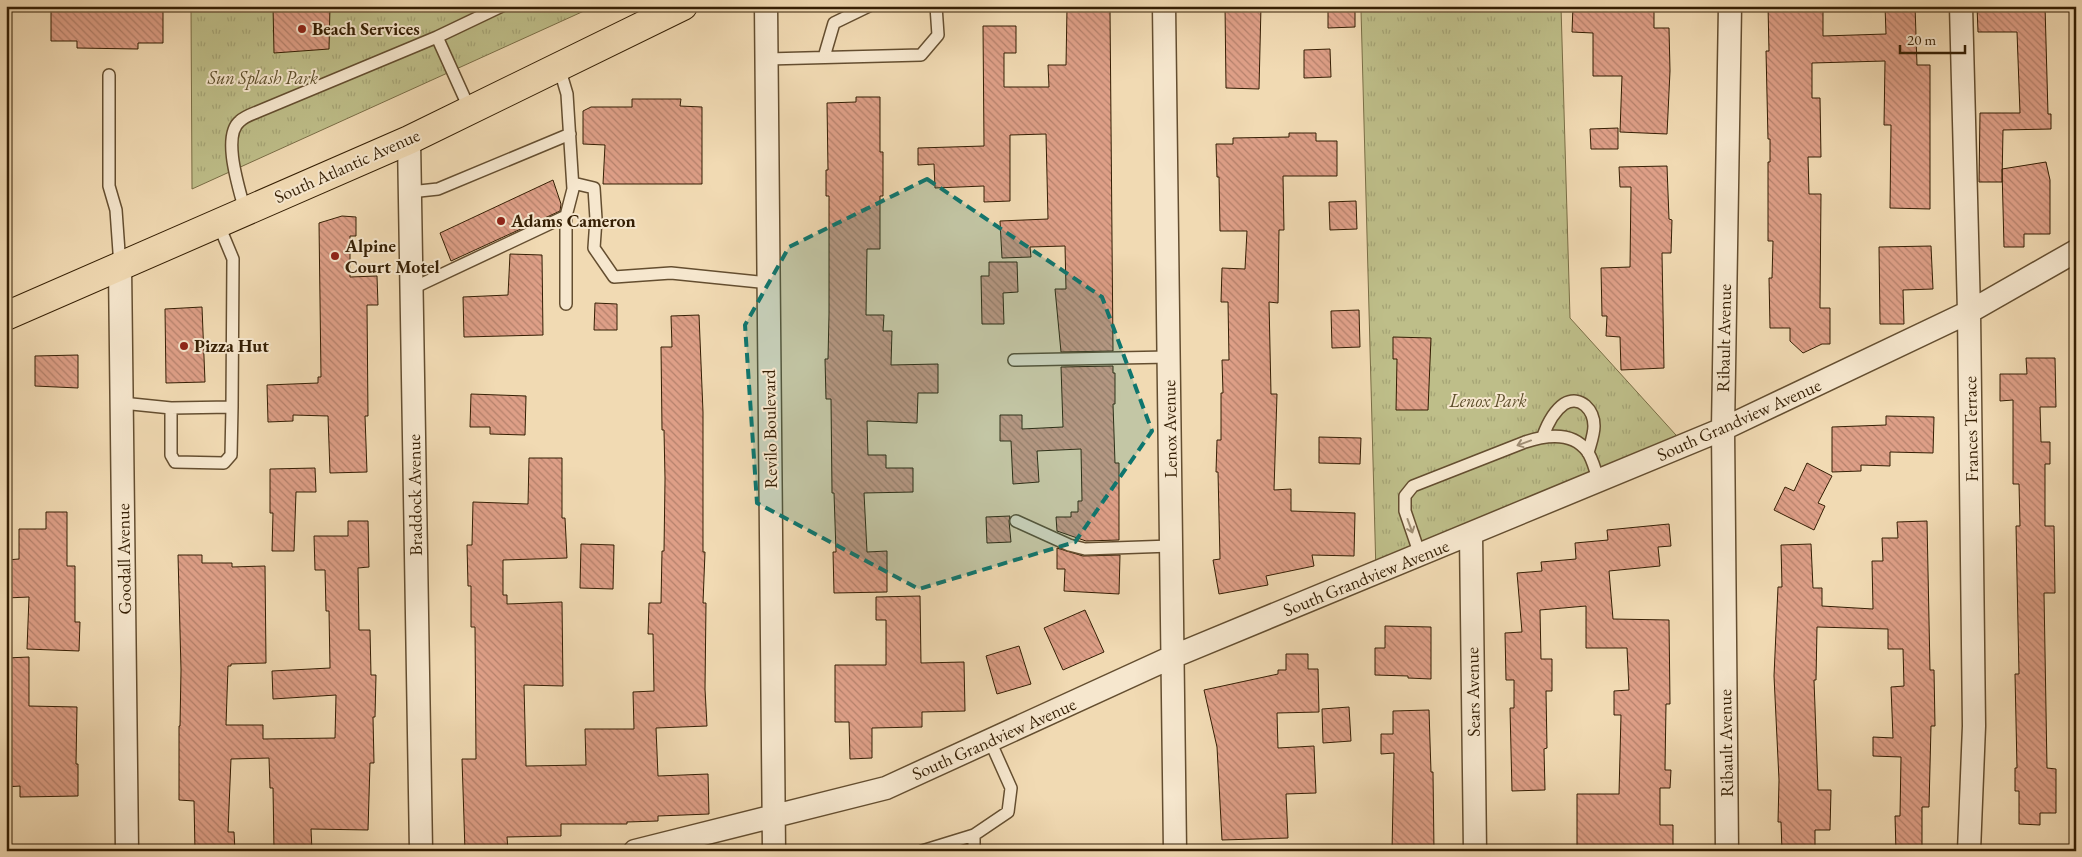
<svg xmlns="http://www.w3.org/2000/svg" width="2082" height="857" viewBox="0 0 2082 857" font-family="'EB Garamond',serif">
  <defs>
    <pattern id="grass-tufts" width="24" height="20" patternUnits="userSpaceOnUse" patternTransform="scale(1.25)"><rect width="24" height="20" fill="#bebe89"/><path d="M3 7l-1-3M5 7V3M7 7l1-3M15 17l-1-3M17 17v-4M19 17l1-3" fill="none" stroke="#a4a375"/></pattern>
    <pattern id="building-back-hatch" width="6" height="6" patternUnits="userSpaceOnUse" patternTransform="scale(1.25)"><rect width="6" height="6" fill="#de9f87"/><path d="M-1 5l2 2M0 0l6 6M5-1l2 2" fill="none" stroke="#b5816c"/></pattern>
  </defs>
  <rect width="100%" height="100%" fill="#f1dab3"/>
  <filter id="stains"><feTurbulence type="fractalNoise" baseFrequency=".004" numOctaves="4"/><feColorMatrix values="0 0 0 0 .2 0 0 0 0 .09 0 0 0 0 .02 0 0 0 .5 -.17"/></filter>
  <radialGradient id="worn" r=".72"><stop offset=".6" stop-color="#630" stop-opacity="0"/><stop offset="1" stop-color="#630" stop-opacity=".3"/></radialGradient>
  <path fill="url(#grass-tufts)" stroke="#7a6e46" d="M191,6H595L192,189Z
    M1375,6H1561L1570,318L1685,445L1376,573L1361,10Z"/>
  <path fill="url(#building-back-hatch)" stroke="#351f04" d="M51,6H163V43H138V49L77,48V41H51Z
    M273,6H330L329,49L274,53Z
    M1225,6H1261L1259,89L1226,88Z
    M1328,6H1355V27L1328,28Z
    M1573,6H1654V28H1669L1670,71L1667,134L1620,132L1622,76H1593V33L1572,32Z
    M1768,6H1823V36L1886,34L1885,6H1915L1917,65H1930V209L1890,208L1891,125H1884L1885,61L1812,63V98H1820L1821,157H1808L1809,194H1821L1820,308H1830V344H1822L1803,353L1790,341V328H1770L1769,278H1772L1773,241H1768V162H1770V139H1768L1766,51H1769Z
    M1977,6H2045L2048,114H2051V129L2003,130L2002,182H1979L1980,113H2020L2017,32H1978Z
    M1067,8L1110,9L1113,351L1061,352L1055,289H1066L1065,246L1030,247L1031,257L1002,258L1000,221L1048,219L1046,134L1010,135V201L984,202V186L935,188L934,164L918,165V148L984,146L983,26H1016V53H1004V87H1049L1048,65H1066Z
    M1330,49L1331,77L1304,78V50Z
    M856,97H880V152H883V196H880V249H867L866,315H884L883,331H892L891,365L938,364V393H918L917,423L867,421L868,455H886V468H913V492L864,493L867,552L887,551V592L834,593L833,552H836L834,493H832L831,399H826L825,359H828L829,314V196H826V170H828L827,103L856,102Z
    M632,99H681L680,106L702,107V184H603L605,145L583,144V111L591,107H632Z
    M1618,128V149H1591L1590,129Z
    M1289,133H1316V141H1337V176H1283L1284,230H1279L1278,303L1269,302L1271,394H1277L1274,490L1291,489V511L1355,513L1354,556L1312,555L1314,566L1266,576L1268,585L1219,594L1213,560L1220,559L1218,472H1216L1217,440H1221V393H1223L1222,360H1229L1228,302H1221L1222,268L1245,269L1247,231H1220L1219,177H1217L1216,144H1233V138L1289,137Z
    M2046,162L2050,180V234H2024V247H2004L2002,169Z
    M1667,166L1669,219L1672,220L1671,253H1662L1664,368L1621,370L1620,337L1606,336L1607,316H1602L1601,268L1630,267L1631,187H1620L1619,167Z
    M553,180L561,204L560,211L451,261L440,233Z
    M1356,201L1357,229L1330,230L1329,202Z
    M342,216L356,217V236H350V277L377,276L378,305H367L368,416H365L367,472L330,473L328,416L293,415V421L268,422L267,385L318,383V377H321L319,223Z
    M1931,246L1933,289L1903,290L1904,324H1880L1879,247Z
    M510,254L542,255L543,335L464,337L463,297L508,295Z
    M989,262H1017L1018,292L1003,293L1004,324H982L981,276H989Z
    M595,303L617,304V330H594Z
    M202,307L205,382L166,383L165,309Z
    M1359,310L1360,347L1332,348L1331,311Z
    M699,315L703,412V552H705L703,603H706L705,689L707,726L656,728L658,776L708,774L709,814L658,816V821L627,822V824H561V836L507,837L508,851H465L462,759H476L475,627H471V586H468L467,545H472L473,502L528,504L529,458H562V518H565L567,558L503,560V595H507V604L562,602L563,686L524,685L526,766L586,765L585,729H634L633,692L654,691L653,634H648L649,603H661L662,551H664L665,479L664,430H662L661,347H672L671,316Z
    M1393,337L1431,338L1428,410H1396L1397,359H1393Z
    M78,355V388L35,386V356Z
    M2026,358H2055L2056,407H2040L2041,442H2050V464H2045V526H2054L2055,593H2044L2047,768L2056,769V813H2040V825L2019,824V791H2015V768H2017L2015,674H2019L2016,526H2020L2019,484H2013V400L2000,401V374H2027Z
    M1113,366V373H1115V404H1113L1115,463H1119V540L1086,541L1057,531L1056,517H1071V512H1078V501H1082L1081,449L1037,451L1039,482L1013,484L1011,441H1000V415H1022V429L1063,427L1061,367Z
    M471,394L526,396L525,435L490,434V427H470Z
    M1886,416L1934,417L1933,453L1890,452V466L1861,465V471L1832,472V427L1886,425Z
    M1319,437L1361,438L1360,464L1319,463Z
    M1807,463L1832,476L1818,503L1825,506L1814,530L1774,510L1785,487L1794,491Z
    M315,468L316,492H296L294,551H272L273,513H270V469Z
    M46,512H67V566H75V622H80L79,651L27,649L29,597L6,598V560L19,559V529H46Z
    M1010,516L1009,521L1011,542L987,543L986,517Z
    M348,521H368L369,567L358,568L359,630H370L371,675H376L375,717H373L374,763H370L368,830L311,829L312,851H274L273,788H270L269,758L231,759L228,832H234L235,851H195L194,801L179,800V726H180L181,670L178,555H202V563H232V567L265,566L266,663L231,664V666H228L226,725H263V739L335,738L336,695L273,699L272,671L330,668L329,611H326L325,570H315L314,536H348Z
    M1927,521L1930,670H1934L1935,726H1931L1929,807H1922V851H1896L1895,816H1900L1901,757L1873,756V737L1893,738L1891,687L1904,686L1903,649H1888V629L1817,627L1816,680H1814L1818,790H1831L1830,830H1815V851H1782L1781,822H1778L1779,780L1774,676L1778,587H1782L1781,545L1811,544L1813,588H1822V606L1873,609L1872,561H1883L1882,538H1898L1897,522Z
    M1669,524L1671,546L1658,547L1660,566L1609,571L1613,619L1669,620L1670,704H1666L1665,770H1671L1670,788H1660V825H1673V851H1577V794H1619L1621,715H1614V691L1629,690L1627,648H1586V606L1540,610L1541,659H1552V691H1546L1547,748L1544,749L1545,790L1512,791L1510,708H1514V680H1506L1505,633L1522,632L1517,573L1542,571L1541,562L1576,559L1575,543L1608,540L1607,530Z
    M581,544L614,545L613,589L580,588Z
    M1057,548L1083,556L1120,555L1119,594L1064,591L1065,569H1057Z
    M920,596L921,663L964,662L965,711L922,712V727L872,728V758L850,759L849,722H835V665H886V620H876V597Z
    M1085,610L1104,652L1063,670L1044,628Z
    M1385,626L1431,627V679L1408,678V676L1375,675V648H1385Z
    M1019,646L1031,684L997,694L986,656Z
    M1286,654H1308V669H1318L1319,712L1277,713L1278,748L1314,746L1316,793L1286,794L1288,838L1222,840L1217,747L1204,690L1278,674V670H1286Z
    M29,657V706L77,707L76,764H78V796L20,797V786L6,787V658Z
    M1349,707L1351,741L1323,743L1322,709Z
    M1429,710L1431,772H1433L1434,851H1392L1394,753L1381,754V734H1393V711Z"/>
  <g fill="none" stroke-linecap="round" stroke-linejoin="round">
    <defs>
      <path id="service" d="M824,57L834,23L869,6
        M767,59L921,55L938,35L936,6
        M109,75V186L116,210L120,266
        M470,110L437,37L502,6
        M573,183L594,188L596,219L594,248L614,277L671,273L769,283
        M410,192L438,189L570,134
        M245,211C240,191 221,136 240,121C244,117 252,114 257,112L437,37
        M566,216V304
        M411,289L566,216L573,189L567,94L559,67
        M1014,360L1169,357
        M122,403L171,408L232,407L233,259L218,223
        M171,408V455L175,462L224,463L231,455L232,407
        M1543,436C1547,425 1554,411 1564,404C1581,394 1594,411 1594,426C1594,435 1590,445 1588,453
        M1016,521L1069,545L1085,549L1171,546
        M1420,555L1405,511V496L1413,486L1525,442C1546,435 1572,431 1587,451C1593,459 1595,471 1599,481
        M922,851L974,835L1008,812L1011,788L990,741
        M974,851V835"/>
      <path id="minor" d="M766,6L774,851
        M1164,6L1175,851
        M1961,6L1969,312L1974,726L1969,851
        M409,140L421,851
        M120,266L127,851
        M1471,534L1475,851
        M635,851L886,788L1172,657L1723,429L1969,312L2076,251
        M1727,851L1723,429L1730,6"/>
      <path id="primary" d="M6,316L409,140L683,6"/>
    </defs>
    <use href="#service" stroke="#644e30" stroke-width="14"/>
    <use href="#minor" stroke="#644e30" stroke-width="25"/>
    <use href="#primary" stroke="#351f04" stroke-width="30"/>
    <use href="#service" stroke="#f6e7ce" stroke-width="11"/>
    <use href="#minor" stroke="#f6e7ce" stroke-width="22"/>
    <use href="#primary" stroke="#f1dab3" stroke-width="28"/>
  </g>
  <defs><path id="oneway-shaft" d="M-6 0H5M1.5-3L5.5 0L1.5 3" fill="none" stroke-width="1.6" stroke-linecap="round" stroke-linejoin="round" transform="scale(1.25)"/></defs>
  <g stroke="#9f8d73">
    <use href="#oneway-shaft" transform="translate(1524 443) rotate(160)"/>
    <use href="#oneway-shaft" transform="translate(1410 526) rotate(70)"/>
  </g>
  <path fill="#0f766e" fill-opacity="0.2" stroke="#0f766e" stroke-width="4" stroke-dasharray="10 6" stroke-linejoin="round" d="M927,179L1102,297L1152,431L1075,542L919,589L757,503L745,325L789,247Z"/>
  <g fill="#8f2418" stroke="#f6e7ce" stroke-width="2">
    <circle cx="302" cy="29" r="5"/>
    <circle cx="501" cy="221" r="5"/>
    <circle cx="335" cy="256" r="5"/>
    <circle cx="184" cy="346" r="5"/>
  </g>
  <g text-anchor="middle" stroke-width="4" stroke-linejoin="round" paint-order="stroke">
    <g font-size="18" font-weight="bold" fill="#351f04" stroke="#f6e7ce" text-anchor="start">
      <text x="312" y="35">Beach Services</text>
      <text x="511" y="227">Adams Cameron</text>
      <text x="345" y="252">Alpine<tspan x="345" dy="21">Court Motel</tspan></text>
      <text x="194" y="352">Pizza Hut</text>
    </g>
    <g font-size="18" font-style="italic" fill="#5e4f2c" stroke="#f6e7ce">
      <text x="263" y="84">Sun Splash Park</text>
      <text x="1488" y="407">Lenox Park</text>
    </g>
    <g font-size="18" fill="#351f04" stroke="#f6e7ce">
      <text transform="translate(347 166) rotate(-24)" y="6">South Atlantic Avenue</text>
      <text transform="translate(1724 338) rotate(-89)" y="6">Ribault Avenue</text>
      <text transform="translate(1739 420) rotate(-24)" y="6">South Grandview Avenue</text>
      <text transform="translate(770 429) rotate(-91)" y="6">Revilo Boulevard</text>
      <text transform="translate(1170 429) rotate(-91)" y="6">Lenox Avenue</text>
      <text transform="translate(1971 429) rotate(-91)" y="6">Frances Terrace</text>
      <text transform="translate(415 495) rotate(-91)" y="6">Braddock Avenue</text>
      <text transform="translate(124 559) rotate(-91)" y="6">Goodall Avenue</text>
      <text transform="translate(1366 578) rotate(-22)" y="6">South Grandview Avenue</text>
      <text transform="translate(1473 692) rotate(-91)" y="6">Sears Avenue</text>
      <text transform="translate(994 739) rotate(-24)" y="6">South Grandview Avenue</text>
      <text transform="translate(1726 743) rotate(-91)" y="6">Ribault Avenue</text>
    </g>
  </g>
  <rect width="2082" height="857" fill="none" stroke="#f1dab3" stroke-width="25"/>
  <rect x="8" y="8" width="2067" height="842" fill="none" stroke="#351f04" stroke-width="2.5"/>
  <rect x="12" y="12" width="2057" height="832" fill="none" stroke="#351f04"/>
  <path d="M1900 45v8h65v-8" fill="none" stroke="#351f04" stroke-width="2.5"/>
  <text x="1907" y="45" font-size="15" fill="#351f04" stroke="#f6e7ce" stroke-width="4" paint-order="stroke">20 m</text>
  <rect width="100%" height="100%" filter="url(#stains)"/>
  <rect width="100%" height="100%" fill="url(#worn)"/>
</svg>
